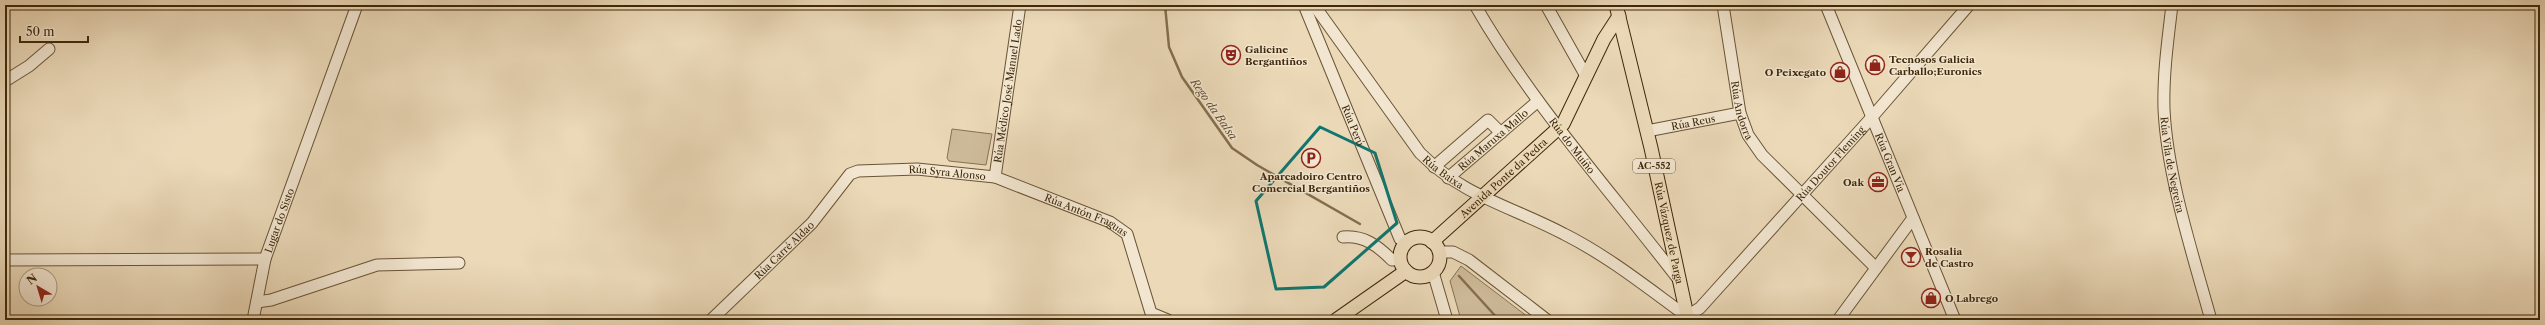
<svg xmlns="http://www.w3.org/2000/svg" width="2545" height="325" viewBox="0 0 2545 325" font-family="'Libre Caslon Text',serif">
  <rect width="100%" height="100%" fill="#ebd9b8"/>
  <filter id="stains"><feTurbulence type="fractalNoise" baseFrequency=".005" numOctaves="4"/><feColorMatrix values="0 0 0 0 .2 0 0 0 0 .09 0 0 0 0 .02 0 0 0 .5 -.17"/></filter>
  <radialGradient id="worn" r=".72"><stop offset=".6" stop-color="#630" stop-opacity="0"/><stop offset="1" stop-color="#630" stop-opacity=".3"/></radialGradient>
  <path fill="#cebb9a" stroke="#867252" d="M952,129L992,134L986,165L949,161L947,158Z
    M1461,266L1532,320H1461L1450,281Z"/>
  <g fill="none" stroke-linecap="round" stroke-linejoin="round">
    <path stroke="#836e4e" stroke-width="2.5" d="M1165,5L1169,47L1182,77L1232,148L1257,165L1360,224
      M1459,276L1499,320"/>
    <defs>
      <g id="minor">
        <path id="s1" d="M1304,5L1400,239L1407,242"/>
        <path id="s2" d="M1314,5L1420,153C1464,197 1511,206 1564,234C1610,257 1650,290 1692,320"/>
        <path id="s3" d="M1475,5C1532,104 1609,189 1679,280"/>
        <path d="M1546,5L1586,76"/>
        <path id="s4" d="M1723,5L1740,113L1748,135L1762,155L1876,268"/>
        <path id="s5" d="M1826,5L1955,320"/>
        <path id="s6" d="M2172,5C2168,39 2163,74 2164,109C2167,176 2193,255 2211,320"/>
        <path d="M5,81L29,66L49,49"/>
        <path id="s7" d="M1647,131L1740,113"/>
        <path d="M1434,167L1488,120L1501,133"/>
        <path id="s8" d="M995,177L1020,5"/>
        <path id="s9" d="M1448,178L1538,101"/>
        <path d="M1343,237C1364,235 1378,246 1392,260L1400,259"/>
        <path d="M1439,252H1453L1469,260L1547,320"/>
        <path id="s10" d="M5,260L265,259L357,5"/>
        <path d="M1433,272L1447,320"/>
        <path d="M257,302L271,300L377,265L459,263"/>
        <path d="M253,320L265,259"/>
        <path id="s11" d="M711,320L812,223L850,174L858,171L917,169L995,177L1110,222L1127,234L1151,313L1168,320"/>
        <path id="s12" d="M1681,320L1700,308L1872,117L1969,5"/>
        <path d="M1838,320L1913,218"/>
      </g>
      <g id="major">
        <path id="s13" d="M1616,5L1651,148L1688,320"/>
        <circle cx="1420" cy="257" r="20"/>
        <path id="s14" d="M1432,242L1563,124L1604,39L1619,16"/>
        <path d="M1336,320L1406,271"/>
      </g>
    </defs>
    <use href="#minor" stroke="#6a5435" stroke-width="13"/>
    <use href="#major" stroke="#3f2809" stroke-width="15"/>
    <use href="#minor" stroke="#f2e6d1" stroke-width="11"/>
    <use href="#major" stroke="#ebd9b8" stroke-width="13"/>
  </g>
  <path fill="none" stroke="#0f766e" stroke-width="3" stroke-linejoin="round" d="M1320,127L1375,153L1397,223L1324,287L1276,289L1256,201Z"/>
  <defs>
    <symbol id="theatre-ring" viewBox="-11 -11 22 22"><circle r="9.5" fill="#f2e6d1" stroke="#8f2418" stroke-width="1.5"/><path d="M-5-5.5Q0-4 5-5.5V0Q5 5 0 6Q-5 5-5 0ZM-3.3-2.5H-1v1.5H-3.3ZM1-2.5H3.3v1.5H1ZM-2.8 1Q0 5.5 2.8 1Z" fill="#8f2418"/></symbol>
    <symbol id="shop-ring" viewBox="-11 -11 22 22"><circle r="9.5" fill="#f2e6d1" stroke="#8f2418" stroke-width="1.5"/><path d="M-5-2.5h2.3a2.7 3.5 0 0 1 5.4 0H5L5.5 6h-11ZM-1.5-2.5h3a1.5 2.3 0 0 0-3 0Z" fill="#8f2418"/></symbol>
    <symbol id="parking-ring" viewBox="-11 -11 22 22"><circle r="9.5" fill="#f2e6d1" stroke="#8f2418" stroke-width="1.5"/><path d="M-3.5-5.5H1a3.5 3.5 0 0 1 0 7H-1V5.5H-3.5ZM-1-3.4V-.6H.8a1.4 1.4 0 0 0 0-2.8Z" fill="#8f2418"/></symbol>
    <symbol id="office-ring" viewBox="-11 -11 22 22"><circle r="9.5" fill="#f2e6d1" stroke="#8f2418" stroke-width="1.5"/><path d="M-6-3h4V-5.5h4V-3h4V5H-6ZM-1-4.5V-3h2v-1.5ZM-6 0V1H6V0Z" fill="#8f2418"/></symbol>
    <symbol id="bar-ring" viewBox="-11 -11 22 22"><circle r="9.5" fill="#f2e6d1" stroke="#8f2418" stroke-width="1.5"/><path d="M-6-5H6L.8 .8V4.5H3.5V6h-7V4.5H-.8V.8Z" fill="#8f2418"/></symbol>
  </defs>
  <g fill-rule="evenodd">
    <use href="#theatre-ring" x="1220" y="44" width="22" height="22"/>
    <use href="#shop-ring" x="1864" y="54" width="22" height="22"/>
    <use href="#shop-ring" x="1829" y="61" width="22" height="22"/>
    <use href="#parking-ring" x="1300" y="147" width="22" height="22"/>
    <use href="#office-ring" x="1867" y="171" width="22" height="22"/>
    <use href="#bar-ring" x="1900" y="246" width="22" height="22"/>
    <use href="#shop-ring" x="1920" y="287" width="22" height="22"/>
  </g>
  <g text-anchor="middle" stroke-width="3" stroke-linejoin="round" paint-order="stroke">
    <rect fill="#f2e6d1" stroke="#756145" stroke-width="1" x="1633" y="159" width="42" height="14" rx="3"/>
    <g font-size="9" font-weight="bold" fill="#3f2809">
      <text x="1654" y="169">AC-552</text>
    </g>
    <g font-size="10" font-weight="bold" fill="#3f2809" stroke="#f2e6d1" text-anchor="start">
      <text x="1245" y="53">Galicine<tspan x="1245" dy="12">Bergantiños</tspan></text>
      <text x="1889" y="63">Tecnosos Galicia<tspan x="1889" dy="12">Carballo;Euronics</tspan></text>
      <text x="1826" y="76" text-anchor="end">O Peixegato</text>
      <text x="1311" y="180" text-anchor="middle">Aparcadoiro Centro<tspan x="1311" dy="12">Comercial Bergantiños</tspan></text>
      <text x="1864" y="186" text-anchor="end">Oak</text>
      <text x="1925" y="255">Rosalia<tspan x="1925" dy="12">de Castro</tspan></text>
      <text x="1945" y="302">O Labrego</text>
    </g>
    <g font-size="10" fill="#3f2809" stroke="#f2e6d1">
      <text dy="4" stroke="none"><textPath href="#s8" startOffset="87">Rúa Médico José Manuel Lado</textPath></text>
      <text dy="4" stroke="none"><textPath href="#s4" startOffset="107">Rúa Andorra</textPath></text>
      <text dy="4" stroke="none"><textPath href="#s7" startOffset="47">Rúa Reus</textPath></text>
      <text dy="4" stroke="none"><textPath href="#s1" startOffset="130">Rúa Perú</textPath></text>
      <text dy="4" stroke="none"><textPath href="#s9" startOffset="59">Rúa Maruxa Mallo</textPath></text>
      <text dy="4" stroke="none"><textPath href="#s3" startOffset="171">Rúa do Muíño</textPath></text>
      <text dy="4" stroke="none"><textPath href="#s12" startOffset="217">Rúa Doutor Fleming</textPath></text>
      <text dy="4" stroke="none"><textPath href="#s5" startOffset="170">Rúa Gran Vía</textPath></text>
      <text dy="4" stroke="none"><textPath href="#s6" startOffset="161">Rúa Vila de Negreira</textPath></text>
      <text dy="4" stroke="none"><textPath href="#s2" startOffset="212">Rúa Baixa</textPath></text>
      <text dy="4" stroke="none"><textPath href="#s11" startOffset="300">Rúa Syra Alonso</textPath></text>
      <text dy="4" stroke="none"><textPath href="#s14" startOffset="96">Avenida Ponte da Pedra</textPath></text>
      <text dy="4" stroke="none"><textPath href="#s11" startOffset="447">Rúa Antón Fraguas</textPath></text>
      <text dy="4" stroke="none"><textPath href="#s10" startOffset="301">Lugar do Sisto</textPath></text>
      <text dy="4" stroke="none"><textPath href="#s13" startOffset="234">Rúa Vázquez de Parga</textPath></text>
      <text dy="4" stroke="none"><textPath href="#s11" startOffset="101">Rúa Carré Aldao</textPath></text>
    </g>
    <g font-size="11" font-style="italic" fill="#614b2c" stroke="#f2e6d1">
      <text transform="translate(1214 109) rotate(55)" y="4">Rego da Balsa</text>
    </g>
  </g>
  <rect width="2545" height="325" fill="none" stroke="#ebd9b8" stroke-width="20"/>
  <rect x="6" y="6" width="2533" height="313" fill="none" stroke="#3f2809" stroke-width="2"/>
  <rect x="10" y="10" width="2525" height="305" fill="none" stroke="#3f2809"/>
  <g transform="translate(38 287) rotate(322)"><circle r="19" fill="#f2e6d1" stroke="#aa9a81"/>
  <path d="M0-3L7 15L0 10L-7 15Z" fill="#8f2418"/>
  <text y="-6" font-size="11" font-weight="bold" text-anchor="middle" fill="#3f2809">N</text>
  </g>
  <path d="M20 36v6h68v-6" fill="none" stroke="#3f2809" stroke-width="2"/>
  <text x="26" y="36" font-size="12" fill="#3f2809" stroke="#f2e6d1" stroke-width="3" paint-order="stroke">50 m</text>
  <rect width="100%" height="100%" filter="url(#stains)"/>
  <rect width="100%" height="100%" fill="url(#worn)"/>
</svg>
